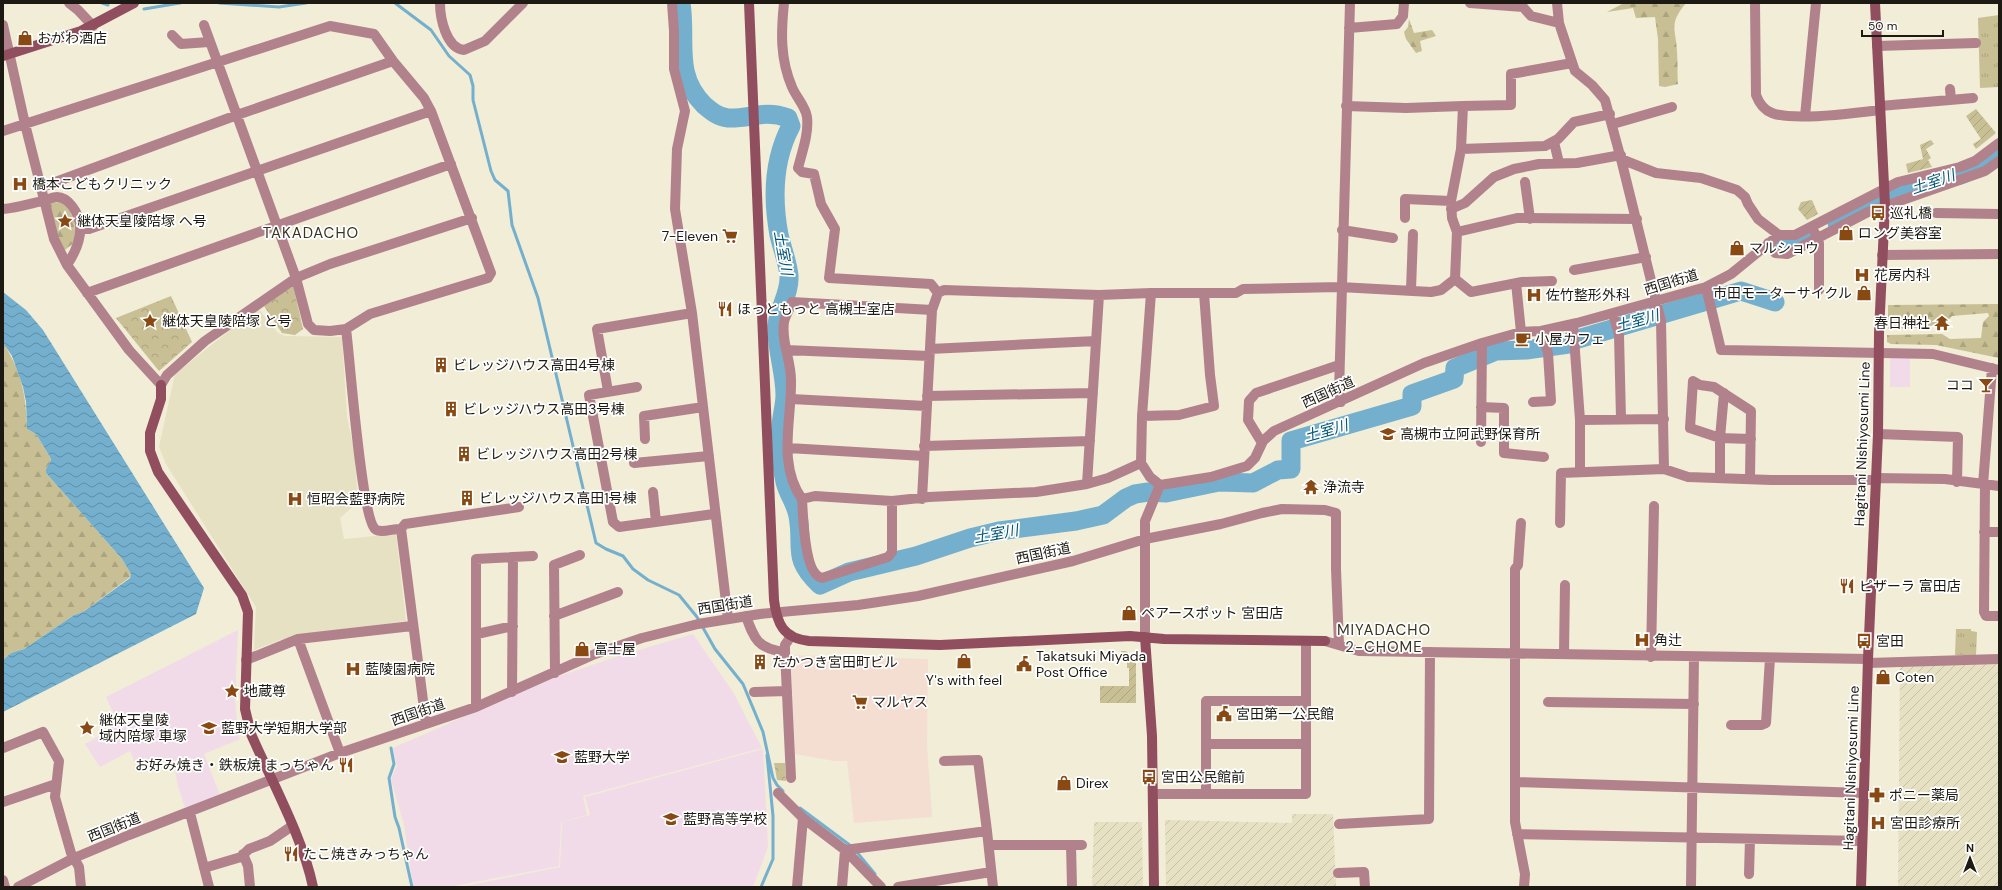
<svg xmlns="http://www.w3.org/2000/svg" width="2002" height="890" viewBox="0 0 2002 890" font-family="'DM Sans','Noto Sans JP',sans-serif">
  <defs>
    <pattern id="industrial-furrows" width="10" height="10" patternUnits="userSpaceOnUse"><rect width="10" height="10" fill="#e6e1c3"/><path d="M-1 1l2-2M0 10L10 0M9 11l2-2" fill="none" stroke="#c5c0a6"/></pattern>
    <pattern id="grass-tufts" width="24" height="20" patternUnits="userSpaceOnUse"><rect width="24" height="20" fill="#c8bf94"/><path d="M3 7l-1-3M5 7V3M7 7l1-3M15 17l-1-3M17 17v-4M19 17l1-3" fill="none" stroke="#aba47f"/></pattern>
    <pattern id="forest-firs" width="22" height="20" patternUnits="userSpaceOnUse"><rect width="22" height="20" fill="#c8bf94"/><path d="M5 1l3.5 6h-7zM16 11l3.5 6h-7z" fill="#aba47f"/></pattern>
    <pattern id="park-crowns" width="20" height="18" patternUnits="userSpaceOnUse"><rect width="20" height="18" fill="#c8bf94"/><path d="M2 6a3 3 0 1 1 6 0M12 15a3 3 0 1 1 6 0" fill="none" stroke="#aba47f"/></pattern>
    <pattern id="garden-furrows" width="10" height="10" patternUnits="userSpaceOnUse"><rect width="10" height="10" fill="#c8bf94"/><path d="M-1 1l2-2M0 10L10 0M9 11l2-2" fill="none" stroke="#aba47f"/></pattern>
    <pattern id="water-waves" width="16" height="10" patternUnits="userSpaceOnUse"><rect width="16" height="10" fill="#74b0cd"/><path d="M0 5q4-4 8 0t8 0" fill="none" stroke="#5e8ea5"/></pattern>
  </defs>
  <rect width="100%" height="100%" fill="#f1edd7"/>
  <path fill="#f4ded1" d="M789,655L928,659L927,746L932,817L854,823L847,761H834L795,754Z"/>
  <path fill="url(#industrial-furrows)" d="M1999,663V887H1898L1900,667L1948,664Z
    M1292,814H1333L1336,887H1166L1165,820L1292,823Z
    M1094,822H1142L1143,887H1092Z"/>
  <path fill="#f2dbe8" d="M1890,358H1910V387H1890Z
    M238,630L235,699L238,735L240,739L204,754L220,795L185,808L178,786L173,759L134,761L130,751L100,767L85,744L119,725L106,697Z
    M693,634L733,692L762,748L583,796L587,815L561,822L559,866L454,886H413L404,825L391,779L397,766L393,748L547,680L622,655Z
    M763,749L768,847L753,887H461L560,867L562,822L590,815L585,797Z"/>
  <path fill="#e6e1c3" d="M258,308L278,333L285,336L342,337L347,417L354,450L357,487L356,504L340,518L344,539L396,534L406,621L280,640L254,650L256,607L166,464L159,447L175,374Z"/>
  <path fill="url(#grass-tufts)" d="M1999,15V87L1980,88L1978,18Z
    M1956,629H1971V631L1977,632L1976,655H1955Z"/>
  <path fill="url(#forest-firs)" d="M1624,3H1686C1668,25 1676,28 1677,52C1678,63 1677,74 1678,84L1665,87L1659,86L1658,39L1655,17L1636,18L1633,8L1607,12Z
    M1409,19L1414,33L1432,30L1436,36L1420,41L1422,51L1416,53L1406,39L1404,32L1408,27Z
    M61,202C76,215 75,223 75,242L65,250L57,237L49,203Z
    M1999,304V358L1936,345L1891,344L1887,342V335L1942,334L1950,339L1981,338L1983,322L1989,316L1988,313L1952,316L1942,327L1888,329V305Z
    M3,343C22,372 26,395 27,429L36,434L50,457L51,460L46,469V473L122,559L131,574L130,577L83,612L74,615L24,649L11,653L3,660Z"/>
  <path fill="url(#park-crowns)" d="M293,285L303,329L295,335L282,333L264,306Z
    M171,296L192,342L159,371L116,318Z
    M774,763H785L786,781L777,780Z"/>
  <path fill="url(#garden-furrows)" d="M1976,109L1996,133L1976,149L1973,144L1981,139L1966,116Z
    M1931,140L1934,144L1926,149L1931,158L1928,160L1932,167L1908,173L1906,164L1923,159L1920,145Z
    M1812,200L1818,214L1807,220L1798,209L1801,202Z
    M1121,651H1126L1136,660V703H1100V686H1129V668H1127V660H1121Z"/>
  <path fill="url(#water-waves)" d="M3,292L26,310L43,330L204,588L196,614L3,712V660L11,653L24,649L74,615L83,612L130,578L131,574L122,559L46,473V469L51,460L50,457L36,434L27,429L26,402L23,387L12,356L3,343Z"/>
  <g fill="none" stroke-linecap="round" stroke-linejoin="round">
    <path stroke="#74b0cd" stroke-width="3" d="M102,3L108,5
      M219,3L279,7L306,3
      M395,3L431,30L449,56L470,75L473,86V100L491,171L495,180L508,191L512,225L538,298L596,543L606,549L623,556L633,569L648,580L679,595L697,617L715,649L743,684L763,732L773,778L777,785L783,791
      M144,9L180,3
      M391,748L394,764L389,778L395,817L399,828L412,887
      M800,808L851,846
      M855,850L875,874
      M761,887L773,859V816L767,755"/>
    <path stroke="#74b0cd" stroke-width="19" d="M681,3C687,41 673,74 704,105C711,111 718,117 728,118C751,119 764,109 788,118L791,126C773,160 772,197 779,235C782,248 788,263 789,276C790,294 778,309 777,326C776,349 785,372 785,395C785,406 781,417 781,428C780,445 781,465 785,482C788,494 796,504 798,516C804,548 791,558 820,585L849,572L916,556L970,538L999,531L1076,521L1103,515L1126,498L1135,494L1148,492L1166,493L1219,482L1253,483L1278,470L1291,469V441L1412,406V394L1454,379L1455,368L1496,351L1526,350L1569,344L1571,341L1578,339L1741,291L1775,302
      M1837,223L1877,201L1925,184L1960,175L1982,165L1999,150
      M1779,245L1787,249L1808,238"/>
    <path stroke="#b2828c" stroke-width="10" d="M69,3L78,10L93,26
      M440,3C440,18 446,48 464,50L485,41L523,3
      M672,3L674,31V69L685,111L677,149L675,209L692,313L728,619
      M784,3C781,32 780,59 792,87C796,97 806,107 807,117C809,134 802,152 798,168L802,172L814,174L821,204L835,229L829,278L931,284L938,293
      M1470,3L1523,7L1531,16L1559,23L1575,71L1592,85L1605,100L1621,159L1656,173L1701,178L1737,190L1745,197L1748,204L1758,219L1779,235
      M1557,3L1559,23
      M1755,3L1756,95C1759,103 1764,110 1772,113C1792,121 1857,113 1880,110
      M3,25L25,124L54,239L67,265L129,350L161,385L167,375L205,341L296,278L330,264L472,218
      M1349,28L1397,24L1403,16L1404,3
      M172,35L181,44L209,42
      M1877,46L1976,43
      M1950,89L1951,100
      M1463,106L1511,105V74L1572,63
      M1880,106L1973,98
      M1805,116L1816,3
      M1613,124L1672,107
      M3,131L330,26L374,34L393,61L424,98L431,111L491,273L488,278L370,314L346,329L330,331L314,330L308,324L296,278L204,25
      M1554,142L1559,163
      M1461,149L1545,146L1558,139L1574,122L1610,114
      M1621,159L1661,321L1664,469
      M1525,182L1530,219
      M42,187L237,115L393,61
      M3,209C16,208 29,204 42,201C47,200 53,197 57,197C64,197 68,201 72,206C87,225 79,247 67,265
      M1451,209L1465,203L1494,177L1514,169L1539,164L1577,163L1621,155
      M1936,213L1999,214
      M1405,218V199L1451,201
      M80,229H89L431,111
      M1342,230L1393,238
      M1457,232L1517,218L1637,219
      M1815,233L1819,243V290
      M1768,243L1775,253L1787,254L1868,212L1985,171L1999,161
      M1882,255L1999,254
      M1574,270L1646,257
      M1455,279L1471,292L1522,282L1552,281
      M1516,283L1521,332
      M1706,287L1721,350L1933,354L1999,370
      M1411,290L1413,234
      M87,293L451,164
      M1151,293L1142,416L1141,463L1150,477L1160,485
      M932,310L792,302C790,309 785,316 784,322C781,342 791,360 791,380C792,419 777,464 802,499L815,496L892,501L929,497L1036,492L1087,484L1108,478L1141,463
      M1613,314L1619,335L1621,419
      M1573,324L1580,420V472
      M346,329C350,358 361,516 375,529C381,534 394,528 401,529
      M930,349L1096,341
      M786,350L929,356
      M637,387L589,395L613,522L619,527L714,514
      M608,391L597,329L692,313
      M927,396L1093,393
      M791,399L926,406
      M1341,402L1339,392L1350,3
      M1533,402L1551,401L1548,353L1541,331
      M1481,407L1504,408V453L1544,457
      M1142,416L1179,415L1214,406L1210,375L1204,293
      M1580,420L1664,419
      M1878,434L1958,437L1957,482
      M645,439L644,416L703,407
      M1481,442L1482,343
      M1262,443L1248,420L1249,401L1256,393L1339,365
      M924,446L1090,441
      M788,448L924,456
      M634,463L709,456
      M1720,477V438L1724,393
      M1750,477L1751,411L1714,387L1700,385L1693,381L1690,428L1720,438L1751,439
      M1876,478L1945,479L1999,486
      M1087,484L1099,295
      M1983,485L1992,368
      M1985,485L1984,612L1986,616H1999
      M653,492L656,522
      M802,499C803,514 804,575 822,578L888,557L892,552V501
      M922,499L932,310L938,293L944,290L1099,295L1151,293H1236L1243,289L1340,287L1431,292L1441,290L1455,279L1457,232L1452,218L1451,201L1461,149L1463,106L1406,108L1346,106
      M1521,523L1518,565L1515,569V822L1525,874L1524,887
      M1560,523L1561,473L1664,469L1688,477L1771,480H1876
      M1984,532H1997
      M554,616L618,592
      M746,616C754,639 758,649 785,652
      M477,634L513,626
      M791,636L785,645V652L791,778
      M1145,637V521L1160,485L1211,477L1247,466L1255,458L1263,441L1274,431L1424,363L1482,343L1521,332L1541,331L1577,323L1706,287L1731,274L1779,235H1795L1898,182L1960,167L1975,161L1999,143
      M298,639L340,753
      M1325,641L1359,651L1868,659
      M1564,653L1565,585
      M1651,657L1654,506
      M246,660L298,639L412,626
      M1868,663L1999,659
      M555,673L554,565L580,555
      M512,692L513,557L533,556
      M754,692L787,691
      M1548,702L1694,704
      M476,707V559L513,557
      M426,724L401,529L405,524L519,507
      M1731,725H1761L1766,723L1770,658
      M1206,744H1306
      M3,748L43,732L59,761L55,797L71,853L79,867L81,887
      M944,761L978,760L987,831
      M1515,782L1864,793
      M778,793L803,818
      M1153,794H1306V641
      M1206,794V701H1306
      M3,802L56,784
      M190,813L209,887
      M1339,824L1429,819L1430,652
      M1517,834L1862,841
      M990,845H1082
      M1071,845L1072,887
      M243,854L248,866L250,887
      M204,868L241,857L249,849L270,841L292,826
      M1338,873L1364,872L1365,887
      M1749,874L1750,839
      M3,880L5,887
      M18,887L74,858L129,835L340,753L476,707L595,654L642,638L698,624L760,614L858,605L918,596L1073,561L1145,539L1221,524L1262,513L1282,509L1325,510L1336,513V569L1339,644
      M797,887L803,818L845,850L881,887
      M842,887L845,850L987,831L993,887
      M898,887L991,872
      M1691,887L1694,657"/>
    <path stroke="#914e5e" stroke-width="10" d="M749,3L774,600C777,624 783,638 809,641L940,645L1130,636L1164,639L1325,641
      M3,56L81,31L134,3
      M161,385V399L150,433V451L158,472L242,595L248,612L245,709L251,734C271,780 303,838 313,887
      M1145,637L1152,736L1154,887
      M1861,887L1868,659L1878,434L1879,333L1885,205L1875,3"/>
  </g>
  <defs>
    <symbol id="shop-bare" viewBox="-9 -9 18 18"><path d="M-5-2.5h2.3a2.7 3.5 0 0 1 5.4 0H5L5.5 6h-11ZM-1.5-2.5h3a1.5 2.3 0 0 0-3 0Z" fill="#894912" stroke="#fff" stroke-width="2.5" paint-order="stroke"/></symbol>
    <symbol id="hospital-bare" viewBox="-9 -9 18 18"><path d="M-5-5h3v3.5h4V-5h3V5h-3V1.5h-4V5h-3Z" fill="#894912" stroke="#fff" stroke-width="2.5" paint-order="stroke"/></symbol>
    <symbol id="bus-bare" viewBox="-9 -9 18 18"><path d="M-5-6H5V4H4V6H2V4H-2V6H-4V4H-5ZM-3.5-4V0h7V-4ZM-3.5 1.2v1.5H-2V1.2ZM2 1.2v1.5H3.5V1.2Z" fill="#894912" stroke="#fff" stroke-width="2.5" paint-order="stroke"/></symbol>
    <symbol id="sight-bare" viewBox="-9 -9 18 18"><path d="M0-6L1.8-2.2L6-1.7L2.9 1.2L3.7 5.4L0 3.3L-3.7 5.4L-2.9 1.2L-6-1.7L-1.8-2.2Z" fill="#894912" stroke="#fff" stroke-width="2.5" paint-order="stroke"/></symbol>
    <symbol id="supermarket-bare" viewBox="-9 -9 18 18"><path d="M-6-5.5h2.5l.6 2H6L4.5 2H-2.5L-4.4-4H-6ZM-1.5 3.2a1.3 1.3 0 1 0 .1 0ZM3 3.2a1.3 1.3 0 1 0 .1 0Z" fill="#894912" stroke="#fff" stroke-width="2.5" paint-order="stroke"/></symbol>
    <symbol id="restaurant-bare" viewBox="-9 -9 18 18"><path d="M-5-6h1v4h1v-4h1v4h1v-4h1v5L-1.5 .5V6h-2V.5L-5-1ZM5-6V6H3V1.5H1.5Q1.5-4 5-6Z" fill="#894912" stroke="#fff" stroke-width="2.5" paint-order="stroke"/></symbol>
    <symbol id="temple-bare" viewBox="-9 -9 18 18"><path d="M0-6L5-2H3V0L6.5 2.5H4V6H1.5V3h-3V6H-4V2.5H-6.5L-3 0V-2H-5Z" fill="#894912" stroke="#fff" stroke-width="2.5" paint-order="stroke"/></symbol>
    <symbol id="cafe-bare" viewBox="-9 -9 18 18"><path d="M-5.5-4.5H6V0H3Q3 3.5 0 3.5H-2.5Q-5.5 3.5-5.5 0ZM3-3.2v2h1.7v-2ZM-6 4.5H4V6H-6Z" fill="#894912" stroke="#fff" stroke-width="2.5" paint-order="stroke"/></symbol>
    <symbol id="building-bare" viewBox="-9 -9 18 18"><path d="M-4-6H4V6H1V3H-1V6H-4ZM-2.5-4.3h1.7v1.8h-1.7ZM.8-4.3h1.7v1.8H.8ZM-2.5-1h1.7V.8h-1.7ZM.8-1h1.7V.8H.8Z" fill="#894912" stroke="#fff" stroke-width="2.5" paint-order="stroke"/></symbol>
    <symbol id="bar-bare" viewBox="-9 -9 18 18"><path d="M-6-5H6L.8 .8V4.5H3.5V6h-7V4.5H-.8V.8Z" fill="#894912" stroke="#fff" stroke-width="2.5" paint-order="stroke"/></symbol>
    <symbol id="school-bare" viewBox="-9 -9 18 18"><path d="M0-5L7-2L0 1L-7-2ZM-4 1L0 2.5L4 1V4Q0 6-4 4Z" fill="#894912" stroke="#fff" stroke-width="2.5" paint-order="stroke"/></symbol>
    <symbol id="civic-bare" viewBox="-9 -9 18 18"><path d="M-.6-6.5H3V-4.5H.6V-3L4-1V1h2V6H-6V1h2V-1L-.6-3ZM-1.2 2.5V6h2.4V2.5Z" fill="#894912" stroke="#fff" stroke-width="2.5" paint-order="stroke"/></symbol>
    <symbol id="university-bare" viewBox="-9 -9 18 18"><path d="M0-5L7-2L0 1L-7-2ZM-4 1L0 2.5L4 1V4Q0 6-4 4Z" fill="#894912" stroke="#fff" stroke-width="2.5" paint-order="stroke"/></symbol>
    <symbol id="pharmacy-bare" viewBox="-9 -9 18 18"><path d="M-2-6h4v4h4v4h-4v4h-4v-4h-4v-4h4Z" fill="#894912" stroke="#fff" stroke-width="2.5" paint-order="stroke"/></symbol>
  </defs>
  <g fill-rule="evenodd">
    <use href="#shop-bare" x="14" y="27" width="22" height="22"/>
    <use href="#hospital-bare" x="9" y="173" width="22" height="22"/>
    <use href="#bus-bare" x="1867" y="202" width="22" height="22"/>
    <use href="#sight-bare" x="54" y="210" width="22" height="22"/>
    <use href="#shop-bare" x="1835" y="222" width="22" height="22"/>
    <use href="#supermarket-bare" x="719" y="225" width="22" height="22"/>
    <use href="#shop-bare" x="1726" y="237" width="22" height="22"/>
    <use href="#hospital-bare" x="1851" y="264" width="22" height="22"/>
    <use href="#shop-bare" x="1853" y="282" width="22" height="22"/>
    <use href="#hospital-bare" x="1523" y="284" width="22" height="22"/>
    <use href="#restaurant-bare" x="714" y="298" width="22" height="22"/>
    <use href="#sight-bare" x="139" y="310" width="22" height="22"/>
    <use href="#temple-bare" x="1931" y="312" width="22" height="22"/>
    <use href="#cafe-bare" x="1512" y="328" width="22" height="22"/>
    <use href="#building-bare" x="430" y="354" width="22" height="22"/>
    <use href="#bar-bare" x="1975" y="374" width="22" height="22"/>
    <use href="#building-bare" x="440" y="398" width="22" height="22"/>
    <use href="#school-bare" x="1377" y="423" width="22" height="22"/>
    <use href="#building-bare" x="453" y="443" width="22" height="22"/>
    <use href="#temple-bare" x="1300" y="476" width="22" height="22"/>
    <use href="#building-bare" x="456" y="487" width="22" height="22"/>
    <use href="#hospital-bare" x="284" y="488" width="22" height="22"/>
    <use href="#restaurant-bare" x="1836" y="575" width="22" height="22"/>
    <use href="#shop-bare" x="1118" y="602" width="22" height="22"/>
    <use href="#hospital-bare" x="1631" y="629" width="22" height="22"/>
    <use href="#bus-bare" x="1853" y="630" width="22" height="22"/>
    <use href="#shop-bare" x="571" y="638" width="22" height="22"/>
    <use href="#shop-bare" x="953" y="650" width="22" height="22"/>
    <use href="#building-bare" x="749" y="651" width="22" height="22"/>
    <use href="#civic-bare" x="1013" y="653" width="22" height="22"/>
    <use href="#hospital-bare" x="342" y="658" width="22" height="22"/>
    <use href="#shop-bare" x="1872" y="666" width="22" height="22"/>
    <use href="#sight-bare" x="221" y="680" width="22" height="22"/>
    <use href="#supermarket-bare" x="849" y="691" width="22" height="22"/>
    <use href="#civic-bare" x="1213" y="703" width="22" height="22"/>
    <use href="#sight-bare" x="76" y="717" width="22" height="22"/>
    <use href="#university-bare" x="198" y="717" width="22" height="22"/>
    <use href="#university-bare" x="551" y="746" width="22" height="22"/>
    <use href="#restaurant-bare" x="335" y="754" width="22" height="22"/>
    <use href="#bus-bare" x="1138" y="766" width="22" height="22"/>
    <use href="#shop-bare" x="1053" y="772" width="22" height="22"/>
    <use href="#pharmacy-bare" x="1866" y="784" width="22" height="22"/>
    <use href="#school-bare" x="660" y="808" width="22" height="22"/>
    <use href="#hospital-bare" x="1867" y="812" width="22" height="22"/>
    <use href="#restaurant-bare" x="280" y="843" width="22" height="22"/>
  </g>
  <g text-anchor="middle" stroke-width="3.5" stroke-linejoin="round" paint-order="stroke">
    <g font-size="14" fill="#1c1a12" stroke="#fff" text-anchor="start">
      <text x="37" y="43">おがわ酒店</text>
      <text x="32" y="189">橋本こどもクリニック</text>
      <text x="1890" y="218">巡礼橋</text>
      <text x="77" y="226">継体天皇陵陪塚 へ号</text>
      <text x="1858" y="238">ロング美容室</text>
      <text x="718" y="241" text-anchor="end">7-Eleven</text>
      <text x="1749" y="253">マルショウ</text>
      <text x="1874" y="280">花房内科</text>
      <text x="1852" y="298" text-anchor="end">市田モーターサイクル</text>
      <text x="1546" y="300">佐竹整形外科</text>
      <text x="737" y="314">ほっともっと 高槻土室店</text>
      <text x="162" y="326">継体天皇陵陪塚 と号</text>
      <text x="1930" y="328" text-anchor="end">春日神社</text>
      <text x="1535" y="344">小屋カフェ</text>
      <text x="453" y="370">ビレッジハウス高田4号棟</text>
      <text x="1974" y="390" text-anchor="end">ココ</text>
      <text x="463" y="414">ビレッジハウス高田3号棟</text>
      <text x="1400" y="439">高槻市立阿武野保育所</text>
      <text x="476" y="459">ビレッジハウス高田2号棟</text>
      <text x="1323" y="492">浄流寺</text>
      <text x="479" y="503">ビレッジハウス高田1号棟</text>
      <text x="307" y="504">恒昭会藍野病院</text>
      <text x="1859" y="591">ピザーラ 富田店</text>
      <text x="1141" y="618">ペアースポット 宮田店</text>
      <text x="1654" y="645">角辻</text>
      <text x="1876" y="646">宮田</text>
      <text x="594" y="654">富士屋</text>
      <text x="1036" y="661">Takatsuki Miyada<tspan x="1036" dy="16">Post Office</tspan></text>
      <text x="772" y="667">たかつき宮田町ビル</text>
      <text x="365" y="674">藍陵園病院</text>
      <text x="1895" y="682">Coten</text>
      <text x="964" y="685" text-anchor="middle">Y's with feel</text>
      <text x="244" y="696">地蔵尊</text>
      <text x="872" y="707">マルヤス</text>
      <text x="1236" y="719">宮田第一公民館</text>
      <text x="99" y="725">継体天皇陵<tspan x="99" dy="16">域内陪塚 車塚</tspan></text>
      <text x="221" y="733">藍野大学短期大学部</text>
      <text x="574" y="762">藍野大学</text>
      <text x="334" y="770" text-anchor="end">お好み焼き・鉄板焼 まっちゃん</text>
      <text x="1161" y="782">宮田公民館前</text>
      <text x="1076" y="788">Direx</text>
      <text x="1889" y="800">ポニー薬局</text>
      <text x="683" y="824">藍野高等学校</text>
      <text x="1890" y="828">宮田診療所</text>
      <text x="303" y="859">たこ焼きみっちゃん</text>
    </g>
    <g font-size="14" fill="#1c1a12" stroke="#fff">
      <text transform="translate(1671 282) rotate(-17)" y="5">西国街道</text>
      <text transform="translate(1328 392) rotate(-24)" y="5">西国街道</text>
      <text transform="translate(1862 444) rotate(-88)" y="5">Hagitani Nishiyosumi Line</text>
      <text transform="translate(1043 553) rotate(-12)" y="5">西国街道</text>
      <text transform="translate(725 605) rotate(-9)" y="5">西国街道</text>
      <text transform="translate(418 712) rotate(-19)" y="5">西国街道</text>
      <text transform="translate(1851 768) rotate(-88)" y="5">Hagitani Nishiyosumi Line</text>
      <text transform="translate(114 827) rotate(-22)" y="5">西国街道</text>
    </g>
    <g font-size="15" font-style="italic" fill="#055774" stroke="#fff">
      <text transform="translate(1933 182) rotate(-19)" y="5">土室川</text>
      <text transform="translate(783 253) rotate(80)" y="5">土室川</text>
      <text transform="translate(1637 321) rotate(-16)" y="5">土室川</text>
      <text transform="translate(1326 431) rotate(-16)" y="5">土室川</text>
      <text transform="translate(996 534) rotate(-10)" y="5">土室川</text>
    </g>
    <g font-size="15" letter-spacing="1" fill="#373422" stroke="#fff">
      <text x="311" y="238">TAKADACHO</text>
      <text x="1384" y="635">MIYADACHO<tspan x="1384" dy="17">2-CHOME</tspan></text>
    </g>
  </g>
  <rect width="2002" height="890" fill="none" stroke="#1c1a12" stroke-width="8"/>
  <g transform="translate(1970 858)" stroke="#ffffff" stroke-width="3" paint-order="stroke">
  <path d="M0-3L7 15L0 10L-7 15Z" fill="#1c1a12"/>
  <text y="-6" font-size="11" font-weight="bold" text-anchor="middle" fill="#1c1a12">N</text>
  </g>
  <path d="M1862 30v6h81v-6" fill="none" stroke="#1c1a12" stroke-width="2"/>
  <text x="1868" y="30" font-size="12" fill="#1c1a12" stroke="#ffffff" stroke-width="3" paint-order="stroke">50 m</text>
</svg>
